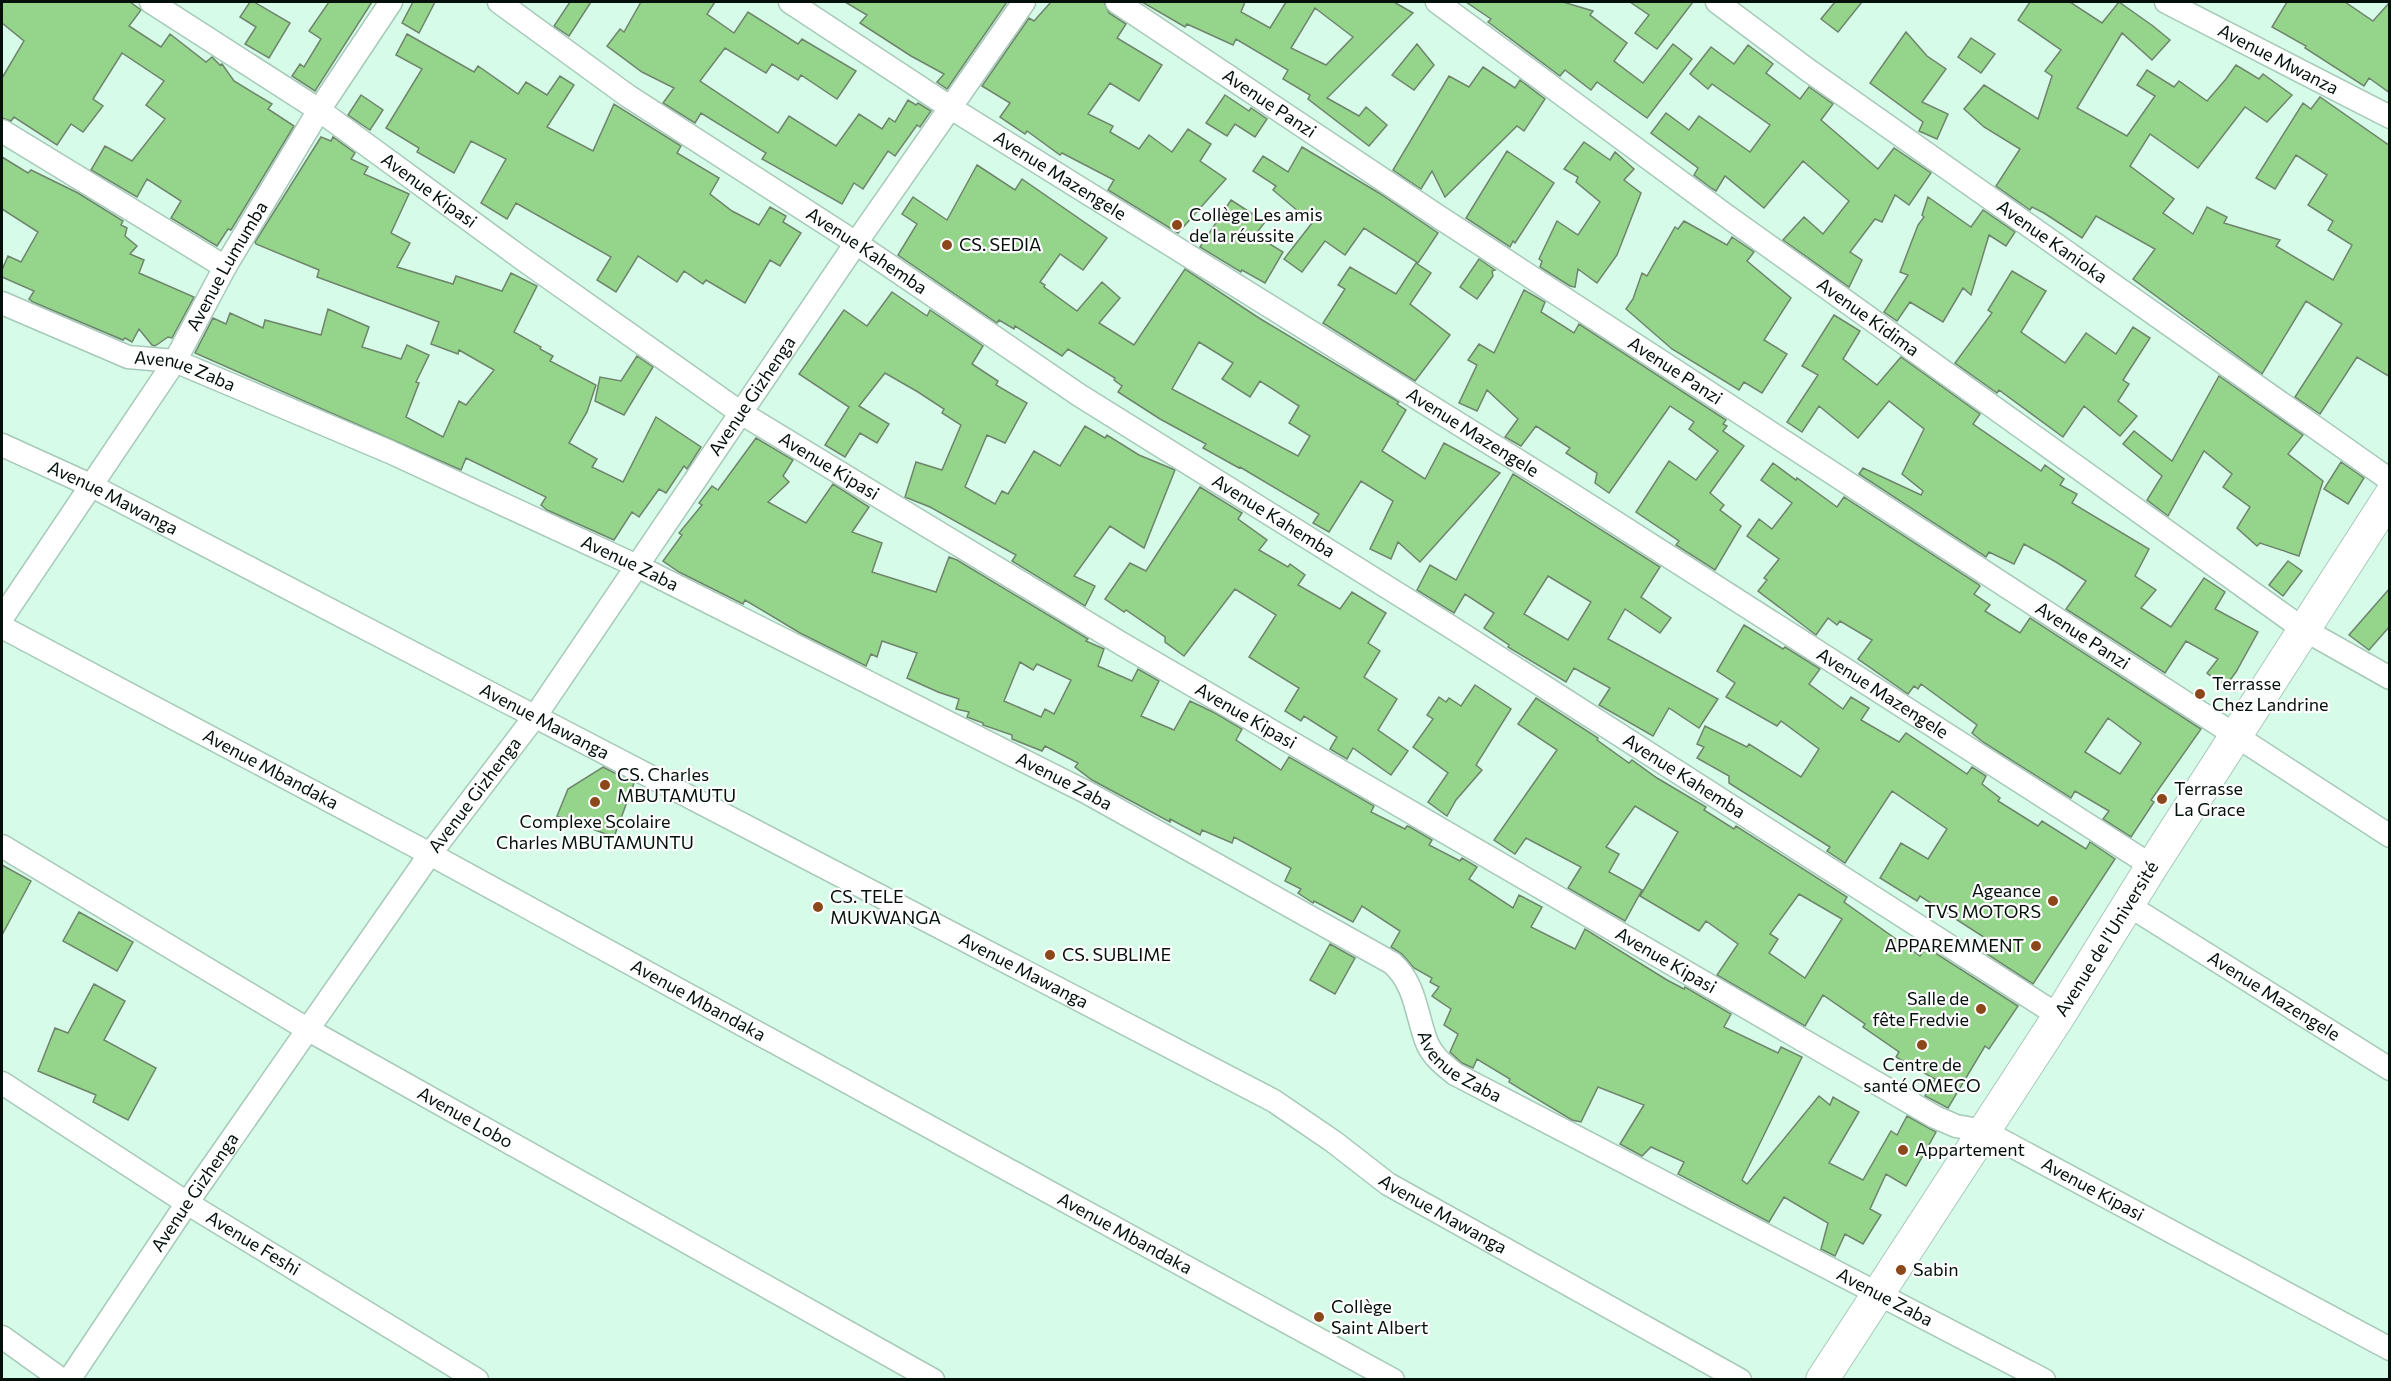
<svg xmlns="http://www.w3.org/2000/svg" width="2391" height="1381" viewBox="0 0 2391 1381" font-family="Commissioner,sans-serif">
  <rect width="100%" height="100%" fill="#d7fbe9"/>
  <path fill="#94d58b" stroke="#6e846b" stroke-width="1.5" fill-rule="evenodd" d="M2,2H130L141,10L129,26L161,47L170,34L206,62L212,57L220,65L222,64L234,81L272,104L268,109L294,126L231,230L228,229L217,246L171,218L181,201L147,179L137,197L91,170L105,146L132,161L165,119L146,105L164,81L122,53L93,99L103,106L83,132L71,124L57,145L14,117L11,121L2,118V78L24,41L2,23Z
    M250,2H254L290,23L269,58L245,44L256,27L240,17Z
    M329,2H372L315,91L292,76L300,64L304,67L321,39L309,31Z
    M413,2H435L419,33L402,23Z
    M570,2H591L569,36L554,26Z
    M641,2H715L707,14L734,33L748,12L798,44L802,39L856,71L837,99L801,75L798,80L772,64L766,73L725,48L700,81L778,133L789,116L836,146L859,114L882,129L889,118L895,122L908,100L916,105L918,103L931,111L920,127L917,125L895,156L888,151L863,189L854,183L842,204L762,159L766,153L701,113L695,123L663,103L674,88L642,72L607,46L620,29L624,32Z
    M845,2H1007L947,89L937,82L944,74L911,56L860,23L867,15Z
    M1051,2H1104L1109,13L1126,24L1117,38L1162,65L1139,101L1110,83L1088,114L1113,126L1110,132L1139,149L1149,135L1172,152L1188,129L1211,144L1200,161L1226,179L1178,233L1108,190L1114,180L1062,153L1060,155L1027,131L1025,134L1000,117L1010,103L982,86L1029,18L1034,21Z
    M1142,2H1245L1241,12L1270,28L1286,2H1394L1413,13L1327,98L1359,116L1366,107L1387,125L1369,146L1308,99L1310,95L1283,79L1288,70L1236,39L1233,45L1187,24L1185,27ZM1315,8L1353,37L1326,65L1291,48Z
    M1466,2H1563L1593,11L1590,15L1627,43L1614,61L1643,83L1673,44L1692,59L1647,118L1597,82L1591,90L1565,70L1560,76L1488,22L1491,19Z
    M1630,2H1693L1657,49L1635,33L1649,15Z
    M1835,2H1862L1838,32L1821,19Z
    M2030,2H2070L2102,23L2119,2L2153,26L2170,40L2152,60L2122,33L2077,108L2127,136L2155,96L2137,85L2147,70L2174,87L2179,81L2207,101L2226,79L2236,65L2259,79L2263,74L2292,95L2267,122L2245,107L2198,168L2150,134L2130,166L2174,199L2163,213L2193,234L2207,207L2227,217L2224,223L2280,240L2276,246L2333,280L2352,245L2328,230L2333,221L2308,205L2327,175L2296,155L2275,189L2256,178L2303,103L2311,109L2320,97L2390,146V377L2357,357L2320,414L2295,397L2342,324L2306,301L2262,374L2133,279L2155,249L2096,216L2082,238L2044,213L2032,207L2030,210L1996,186L2020,149L1984,127L1964,109L1984,85L2038,119L2052,76L2045,71L2061,50L2018,20Z
    M2287,2H2345L2373,21L2390,2V93L2369,78L2364,86L2305,48L2306,46L2272,27Z
    M1906,32L1927,56L1946,69L1922,102L1948,114L1937,139L1919,131L1923,122L1870,83Z
    M407,34L474,72L478,66L518,94L526,82L547,95L560,76L574,85L547,127L593,151L614,104L681,146L677,153L719,178L710,194L732,211L759,225L770,207L786,216L783,222L801,233L780,266L770,260L745,303L706,280L703,284L684,271L677,282L638,256L616,292L597,280L611,257L516,203L507,219L481,203L506,159L471,141L454,173L417,152L419,148L386,128L422,69L396,55Z
    M1971,38L1995,54L1981,73L1958,57Z
    M1417,44L1434,65L1414,90L1392,75Z
    M1748,45L1773,64L1766,73L1800,99L1809,87L1833,104L1821,120L1878,169L1894,148L1931,173L1909,205L1895,195L1882,222L1875,219L1850,252L1862,260L1849,287L1783,240L1804,217L1823,234L1849,201L1803,161L1764,208L1725,176L1716,191L1711,188L1694,175L1698,168L1651,133L1666,113L1689,130L1699,116L1750,152L1770,125L1712,84L1708,89L1690,74L1711,47L1734,64Z
    M1483,67L1515,88L1520,80L1545,99L1524,131L1517,126L1445,197L1432,171L1421,189L1393,170L1449,76L1469,87Z
    M361,95L383,110L370,130L348,115Z
    M1225,95L1249,111L1251,108L1267,119L1255,137L1235,124L1227,136L1206,123Z
    M321,137L331,141L333,137L355,153L351,159L368,167L364,174L409,194L391,233L410,243L397,267L453,284L456,276L502,291L511,273L537,286L514,332L541,347L540,349L553,356L550,361L596,385L587,412L569,443L597,459L592,467L623,482L656,417L701,447L687,469L684,466L666,493L659,489L639,517L632,512L614,540L547,510L541,505L546,497L466,458L461,470L195,353L213,318L226,324L230,313L263,328L265,320L321,335L328,309L369,327L362,347L401,359L407,345L429,355L416,382L419,383L406,417L443,437L459,401L466,405L494,370L459,350L458,354L431,344L439,322L317,277L319,270L256,244L255,242Z
    M1584,142L1610,160L1615,152L1634,169L1624,180L1641,193L1617,255L1597,283L1578,269L1575,287L1570,286L1540,267L1542,261L1539,259L1557,221L1578,235L1600,202L1576,182L1578,177L1564,169Z
    M1302,147L1379,193L1438,233L1418,263L1364,228L1345,255L1325,241L1302,272L1284,259L1312,223L1273,190L1276,186L1253,171L1263,156L1288,172Z
    M1507,151L1554,183L1515,243L1513,241L1510,247L1466,218Z
    M2,157L28,173L31,170L78,193L123,221L121,225L127,228L125,236L137,246L130,254L144,260L139,273L194,297L172,338L168,337L155,346L152,345L139,329L132,342L125,338L123,340L33,302L29,299L34,291L2,277V270L8,256L21,262L38,232L2,209Z
    M977,165L1015,190L1022,179L1107,238L1083,270L1060,254L1040,282L1045,285L1044,287L1077,311L1102,282L1120,298L1099,323L1134,345L1185,269L1259,318L1399,402L1397,404L1406,410L1382,451L1425,479L1444,443L1500,473L1420,562L1398,542L1391,559L1370,549L1393,501L1361,481L1329,532L1313,523L1319,514L1240,467L1239,468L1203,448L1206,444L1160,419L1118,392L1122,386L1114,380L1115,378L1068,349L1062,356L1015,326L1014,329L999,320L997,323L898,255L917,224L902,214L913,197L947,220ZM1199,342L1233,363L1222,379L1250,397L1260,381L1299,406L1289,423L1310,436L1298,456L1172,389Z
    M1928,197L1971,227L1983,210L2015,232L2006,246L1989,235L1971,295L1963,288L1943,322L1910,302L1897,321L1884,312L1908,275L1900,272L1918,225L1924,217L1922,215Z
    M1231,200L1265,222L1255,235L1283,252L1265,283L1242,270L1241,272L1200,247Z
    M1684,221L1727,245L1732,237L1754,252L1747,261L1791,298L1764,340L1787,354L1762,393L1744,382L1739,390L1672,349L1626,309L1633,299L1642,273L1647,276L1675,227L1678,229Z
    M1479,259L1495,270L1492,271L1493,276L1477,299L1460,287Z
    M1416,263L1431,273L1410,304L1450,335L1415,381L1323,323L1345,289L1338,285L1350,267L1396,294Z
    M2012,271L2046,291L2021,332L2065,363L2086,333L2116,354L2133,327L2150,338L2123,380L2129,384L2118,401L2137,416L2120,436L2084,406L2063,437L1999,390L1997,393L1955,363L1992,313L1988,310Z
    M1524,290L1545,302L1541,312L1574,333L1579,324L1726,420L1723,424L1727,426L1723,431L1744,446L1710,493L1724,505L1720,510L1741,526L1715,570L1676,545L1679,541L1636,512L1669,461L1696,480L1718,451L1689,429L1694,422L1670,406L1609,493L1595,483L1597,473L1566,453L1570,448L1536,426L1521,446L1505,437L1518,419L1487,390L1477,411L1459,403L1477,365L1468,360L1479,344L1494,353Z
    M892,292L927,316L930,310L983,346L972,364L998,381L996,385L1027,403L1005,443L987,435L965,487L995,504L1002,491L1008,494L1034,451L1060,466L1085,426L1105,438L1107,435L1139,455L1175,470L1144,548L1110,526L1074,576L1095,586L1085,606L1012,561L1016,555L930,507L905,497L916,462L942,470L961,425L942,413L944,409L918,392L885,373L859,406L889,424L877,443L860,433L845,457L825,445L849,407L799,374L844,310L867,326Z
    M1834,315L1860,331L1843,359L1877,385L1901,357L1980,414L1973,424L2041,471L2045,465L2064,479L2060,485L2077,494L2072,503L2149,549L2135,576L2156,590L2141,608L2171,627L2204,578L2225,592L2215,609L2258,632L2236,672L2225,687L2207,673L2218,659L2186,641L2165,673L2066,609L2086,581L2056,562L2024,544L2014,564L1989,552L1986,557L1859,474L1863,468L1921,495L1923,491L1902,474L1924,429L1889,401L1858,438L1819,406L1802,432L1787,422L1818,375L1802,366Z
    M637,356L653,367L624,415L595,401L600,377L621,381Z
    M2219,376L2303,435L2288,454L2323,481L2299,556L2260,543L2257,546L2237,528L2250,507L2223,487L2232,474L2204,451L2168,516L2147,500L2162,476L2123,444L2134,431L2172,461Z
    M756,438L793,460L783,476L789,482L768,502L806,523L833,484L869,507L852,532L882,543L872,572L936,592L949,557L957,560L1088,639L1086,641L1104,649L1098,666L1132,681L1138,669L1159,681L1141,716L1174,730L1190,701L1215,713L1242,729L1236,740L1281,770L1289,757L1374,806L1371,812L1405,829L1407,826L1410,827L1432,840L1429,845L1460,861L1462,858L1477,867L1469,879L1513,908L1519,895L1542,907L1531,927L1575,949L1585,929L1667,980L1684,989L1685,987L1731,1014L1724,1027L1778,1053L1781,1047L1802,1057L1742,1180L1747,1184L1819,1096L1830,1105L1833,1097L1859,1112L1829,1163L1863,1180L1891,1131L1897,1135L1907,1116L1936,1132L1906,1186L1886,1174L1870,1209L1881,1215L1863,1244L1845,1234L1835,1256L1821,1249L1828,1223L1784,1197L1769,1222L1678,1174L1684,1162L1651,1147L1642,1156L1620,1144L1644,1105L1598,1087L1581,1122L1572,1120L1509,1082L1510,1079L1477,1059L1473,1068L1462,1063L1450,1052L1458,1034L1444,1025L1451,1009L1432,996L1439,987L1430,982L1432,978L1414,968L1402,954L1391,947L1400,931L1362,906L1353,922L1314,901L1313,903L1298,893L1301,889L1285,881L1291,868L1234,837L1232,843L1202,830L1200,835L1170,819V822L1092,780L1075,767L1078,763L1045,746L1042,751L1012,739V735L983,725V723L967,717L969,712L956,709L959,699L938,692L907,678L917,653L882,641L877,657L871,654L866,666L800,633L745,600L743,604L679,572L663,561L682,535L679,533L702,505L699,503L712,486L718,490ZM1020,662L1033,670L1037,664L1071,680L1054,714L1045,709L1041,717L1004,701Z
    M2341,462L2364,478L2348,504L2324,489Z
    M1773,463L1796,480L1797,478L1837,507L1844,497L1978,584L1980,586L1974,594L1990,605L1985,611L2020,633L2030,618L2201,729L2151,800L2154,802L2131,837L2103,819L2109,811L2075,791L2071,798L1983,742L1972,733L1977,725L1921,684L1918,689L1914,686L1908,694L1858,659L1872,640L1840,621L1837,625L1828,618L1816,635L1758,591L1767,580L1764,578L1779,559L1747,536L1759,519L1772,529L1792,503L1761,480ZM2108,718L2141,743L2120,774L2085,752Z
    M1513,474L1660,567L1641,597L1671,618L1660,633L1625,609L1608,639L1718,699L1699,728L1669,708L1653,736L1599,705L1610,688L1574,668L1566,682L1508,647L1509,645L1484,628L1494,613L1465,594L1454,613L1417,590L1430,565L1456,580ZM1548,576L1591,602L1568,640L1524,614Z
    M1200,487L1242,513L1238,519L1267,540L1259,550L1288,567L1290,564L1305,575L1298,585L1340,609L1352,592L1386,613L1368,643L1380,651L1364,677L1397,699L1378,730L1408,751L1391,775L1353,748L1347,759L1330,749L1337,737L1304,716L1301,721L1285,711L1299,688L1249,657L1276,615L1235,589L1184,656L1165,642V637L1126,610L1124,612L1105,599L1130,563L1146,571Z
    M2288,561L2302,571L2283,596L2269,585Z
    M2390,588V626L2369,650L2349,635Z
    M1744,625L1783,649L1785,647L1820,669L1809,684L1843,709L1851,697L1869,708L1861,720L1899,742L1906,733L1967,774L1972,767L1986,776L1982,784L2000,798L1998,801L2038,826L2042,821L2086,849L2090,842L2115,859L2033,984L1984,952L1990,941L1920,896L1917,901L1880,878L1901,843L1928,859L1947,829L1892,791L1845,863L1827,851L1830,847L1729,783V776L1697,758L1704,747L1697,744L1705,726L1747,747L1749,744L1801,777L1819,749L1781,721L1777,726L1726,697L1735,683L1717,671Z
    M1475,685L1511,709L1476,765L1482,770L1456,800L1447,816L1428,802L1448,773L1413,747L1433,719L1427,715L1439,697L1446,702L1449,698L1461,706Z
    M1536,698L1598,738L1597,740L1629,763L1632,760L1657,778L1706,807L1704,810L1734,829L1736,826L1847,897L1844,902L1920,956L1926,947L2018,1006L1989,1049L1985,1046L1948,1108L1925,1096L1935,1079L1896,1057L1899,1052L1863,1027L1865,1024L1823,995L1805,1026L1717,975L1738,944L1706,921L1699,931L1640,896L1678,832L1635,806L1606,847L1619,854L1609,872L1642,890L1625,921L1568,888L1581,867L1526,838L1515,854L1494,840L1557,750L1518,724ZM1799,894L1842,919L1805,978L1769,953L1778,939L1770,934Z
    M603,767L634,783L614,837L557,816L568,789Z
    M2,865L31,881L2,935Z
    M79,912L133,942L117,971L63,941Z
    M1330,944L1355,958L1335,994L1310,980Z
    M94,984L125,1001L104,1040L156,1068L128,1120L93,1102L96,1095L38,1071L55,1028L68,1033Z"/>
  <g fill="none" stroke-linecap="round" stroke-linejoin="round">
    <defs>
      <g id="minor">
        <path id="s1" d="M151,2L319,110L524,260L741,413L1122,644L1935,1117L1956,1126L1984,1131L2390,1349"/>
        <path id="s2" d="M499,2L628,96L856,243L1079,395L1451,627L2059,1016"/>
        <path id="s3" d="M790,2L951,108L1565,490L2152,866"/>
        <path id="s4" d="M1117,2L1439,217L2390,836"/>
        <path id="s5" d="M1437,2L1724,214L2303,629L2390,678"/>
        <path id="s6" d="M1717,2L1808,70L2390,480"/>
        <path id="s7" d="M2166,2L2390,117"/>
        <path d="M2,131L225,267"/>
        <path id="s8" d="M2,303L128,357L175,361L390,452L637,566L1086,792L1392,963C1416,984 1416,1015 1427,1043C1433,1057 1444,1065 1455,1074L2044,1380"/>
        <path id="s9" d="M2,445L90,485L1274,1101L1334,1142L1388,1184L1740,1380"/>
        <path id="s10" d="M2,618L175,361L225,267L319,110L391,2"/>
        <path id="s11" d="M2,627L430,854L1393,1380"/>
        <path id="s12" d="M2,846L307,1029L933,1380"/>
        <path id="s13" d="M2128,905L2390,1069"/>
        <path id="s14" d="M2,1083L187,1203L477,1380"/>
        <path d="M2,1337L62,1380"/>
        <path id="s15" d="M69,1380L187,1203L430,854L536,715L856,243L1024,2"/>
      </g>
      <g id="secondary">
        <path id="s16" d="M1822,1380L2059,1016L2152,866L2390,496"/>
      </g>
    </defs>
    <use href="#minor" stroke="#a6c9b8" stroke-width="25"/>
    <use href="#secondary" stroke="#a6c9b8" stroke-width="34"/>
    <use href="#minor" stroke="#fff" stroke-width="22"/>
    <use href="#secondary" stroke="#fff" stroke-width="32"/>
  </g>
  <g fill="#8c481b" stroke="#fefefe" stroke-width="2">
    <circle cx="1177" cy="225" r="6"/>
    <circle cx="947" cy="245" r="6"/>
    <circle cx="2200" cy="694" r="6"/>
    <circle cx="605" cy="785" r="6"/>
    <circle cx="2162" cy="799" r="6"/>
    <circle cx="595" cy="802" r="6"/>
    <circle cx="2053" cy="901" r="6"/>
    <circle cx="818" cy="907" r="6"/>
    <circle cx="2036" cy="946" r="6"/>
    <circle cx="1050" cy="955" r="6"/>
    <circle cx="1981" cy="1009" r="6"/>
    <circle cx="1922" cy="1045" r="6"/>
    <circle cx="1903" cy="1150" r="6"/>
    <circle cx="1901" cy="1270" r="6"/>
    <circle cx="1319" cy="1317" r="6"/>
  </g>
  <g text-anchor="middle" stroke-width="4.5" stroke-linejoin="round" paint-order="stroke">
    <g font-size="18" fill="#04100a" stroke="#fefefe">
      <text dy="6" stroke="none"><textPath href="#s7" startOffset="126">Avenue Mwanza</textPath></text>
      <text dy="6" stroke="none"><textPath href="#s4" startOffset="183">Avenue Panzi</textPath></text>
      <text dy="6" stroke="none"><textPath href="#s3" startOffset="321">Avenue Mazengele</textPath></text>
      <text dy="6" stroke="none"><textPath href="#s1" startOffset="336">Avenue Kipasi</textPath></text>
      <text dy="6" stroke="none"><textPath href="#s6" startOffset="412">Avenue Kanioka</textPath></text>
      <text dy="6" stroke="none"><textPath href="#s2" startOffset="444">Avenue Kahemba</textPath></text>
      <text dy="6" stroke="none"><textPath href="#s10" startOffset="418">Avenue Lumumba</textPath></text>
      <text dy="6" stroke="none"><textPath href="#s5" startOffset="534">Avenue Kidima</textPath></text>
      <text dy="6" stroke="none"><textPath href="#s4" startOffset="669">Avenue Panzi</textPath></text>
      <text dy="6" stroke="none"><textPath href="#s8" startOffset="196">Avenue Zaba</textPath></text>
      <text dy="6" stroke="none"><textPath href="#s15" startOffset="1198">Avenue Gizhenga</textPath></text>
      <text dy="6" stroke="none"><textPath href="#s3" startOffset="807">Avenue Mazengele</textPath></text>
      <text dy="6" stroke="none"><textPath href="#s1" startOffset="822">Avenue Kipasi</textPath></text>
      <text dy="6" stroke="none"><textPath href="#s9" startOffset="123">Avenue Mawanga</textPath></text>
      <text dy="6" stroke="none"><textPath href="#s2" startOffset="930">Avenue Kahemba</textPath></text>
      <text dy="6" stroke="none"><textPath href="#s8" startOffset="682">Avenue Zaba</textPath></text>
      <text dy="6" stroke="none"><textPath href="#s4" startOffset="1155">Avenue Panzi</textPath></text>
      <text dy="6" stroke="none"><textPath href="#s3" startOffset="1293">Avenue Mazengele</textPath></text>
      <text dy="6" stroke="none"><textPath href="#s1" startOffset="1308">Avenue Kipasi</textPath></text>
      <text dy="6" stroke="none"><textPath href="#s9" startOffset="609">Avenue Mawanga</textPath></text>
      <text dy="6" stroke="none"><textPath href="#s11" startOffset="304">Avenue Mbandaka</textPath></text>
      <text dy="6" stroke="none"><textPath href="#s2" startOffset="1416">Avenue Kahemba</textPath></text>
      <text dy="6" stroke="none"><textPath href="#s8" startOffset="1168">Avenue Zaba</textPath></text>
      <text dy="6" stroke="none"><textPath href="#s15" startOffset="712">Avenue Gizhenga</textPath></text>
      <text dy="6" stroke="none"><textPath href="#s16" startOffset="525">Avenue de l’Université</textPath></text>
      <text dy="6" stroke="none"><textPath href="#s1" startOffset="1794">Avenue Kipasi</textPath></text>
      <text dy="6" stroke="none"><textPath href="#s9" startOffset="1149">Avenue Mawanga</textPath></text>
      <text dy="6" stroke="none"><textPath href="#s13" startOffset="172">Avenue Mazengele</textPath></text>
      <text dy="6" stroke="none"><textPath href="#s11" startOffset="790">Avenue Mbandaka</textPath></text>
      <text dy="6" stroke="none"><textPath href="#s8" startOffset="1672">Avenue Zaba</textPath></text>
      <text dy="6" stroke="none"><textPath href="#s12" startOffset="537">Avenue Lobo</textPath></text>
      <text dy="6" stroke="none"><textPath href="#s1" startOffset="2280">Avenue Kipasi</textPath></text>
      <text dy="6" stroke="none"><textPath href="#s15" startOffset="226">Avenue Gizhenga</textPath></text>
      <text dy="6" stroke="none"><textPath href="#s9" startOffset="1635">Avenue Mawanga</textPath></text>
      <text dy="6" stroke="none"><textPath href="#s11" startOffset="1276">Avenue Mbandaka</textPath></text>
      <text dy="6" stroke="none"><textPath href="#s14" startOffset="298">Avenue Feshi</textPath></text>
      <text dy="6" stroke="none"><textPath href="#s8" startOffset="2158">Avenue Zaba</textPath></text>
    </g>
    <g font-size="18" fill="#04100a" stroke="#fefefe" text-anchor="start">
      <text x="1189" y="221">Collège Les amis<tspan x="1189" dy="21">de la réussite</tspan></text>
      <text x="959" y="251">CS. SEDIA</text>
      <text x="2212" y="690">Terrasse<tspan x="2212" dy="21">Chez Landrine</tspan></text>
      <text x="617" y="781">CS. Charles<tspan x="617" dy="21">MBUTAMUTU</tspan></text>
      <text x="2174" y="795">Terrasse<tspan x="2174" dy="21">La Grace</tspan></text>
      <text x="595" y="828" text-anchor="middle">Complexe Scolaire<tspan x="595" dy="21">Charles MBUTAMUNTU</tspan></text>
      <text x="2041" y="897" text-anchor="end">Ageance<tspan x="2041" dy="21">TVS MOTORS</tspan></text>
      <text x="830" y="903">CS. TELE<tspan x="830" dy="21">MUKWANGA</tspan></text>
      <text x="2024" y="952" text-anchor="end">APPAREMMENT</text>
      <text x="1062" y="961">CS. SUBLIME</text>
      <text x="1969" y="1005" text-anchor="end">Salle de<tspan x="1969" dy="21">fête Fredvie</tspan></text>
      <text x="1922" y="1071" text-anchor="middle">Centre de<tspan x="1922" dy="21">santé OMECO</tspan></text>
      <text x="1915" y="1156">Appartement</text>
      <text x="1913" y="1276">Sabin</text>
      <text x="1331" y="1313">Collège<tspan x="1331" dy="21">Saint Albert</tspan></text>
    </g>
  </g>
  <rect width="2391" height="1381" fill="none" stroke="#04100a" stroke-width="6"/>
</svg>
